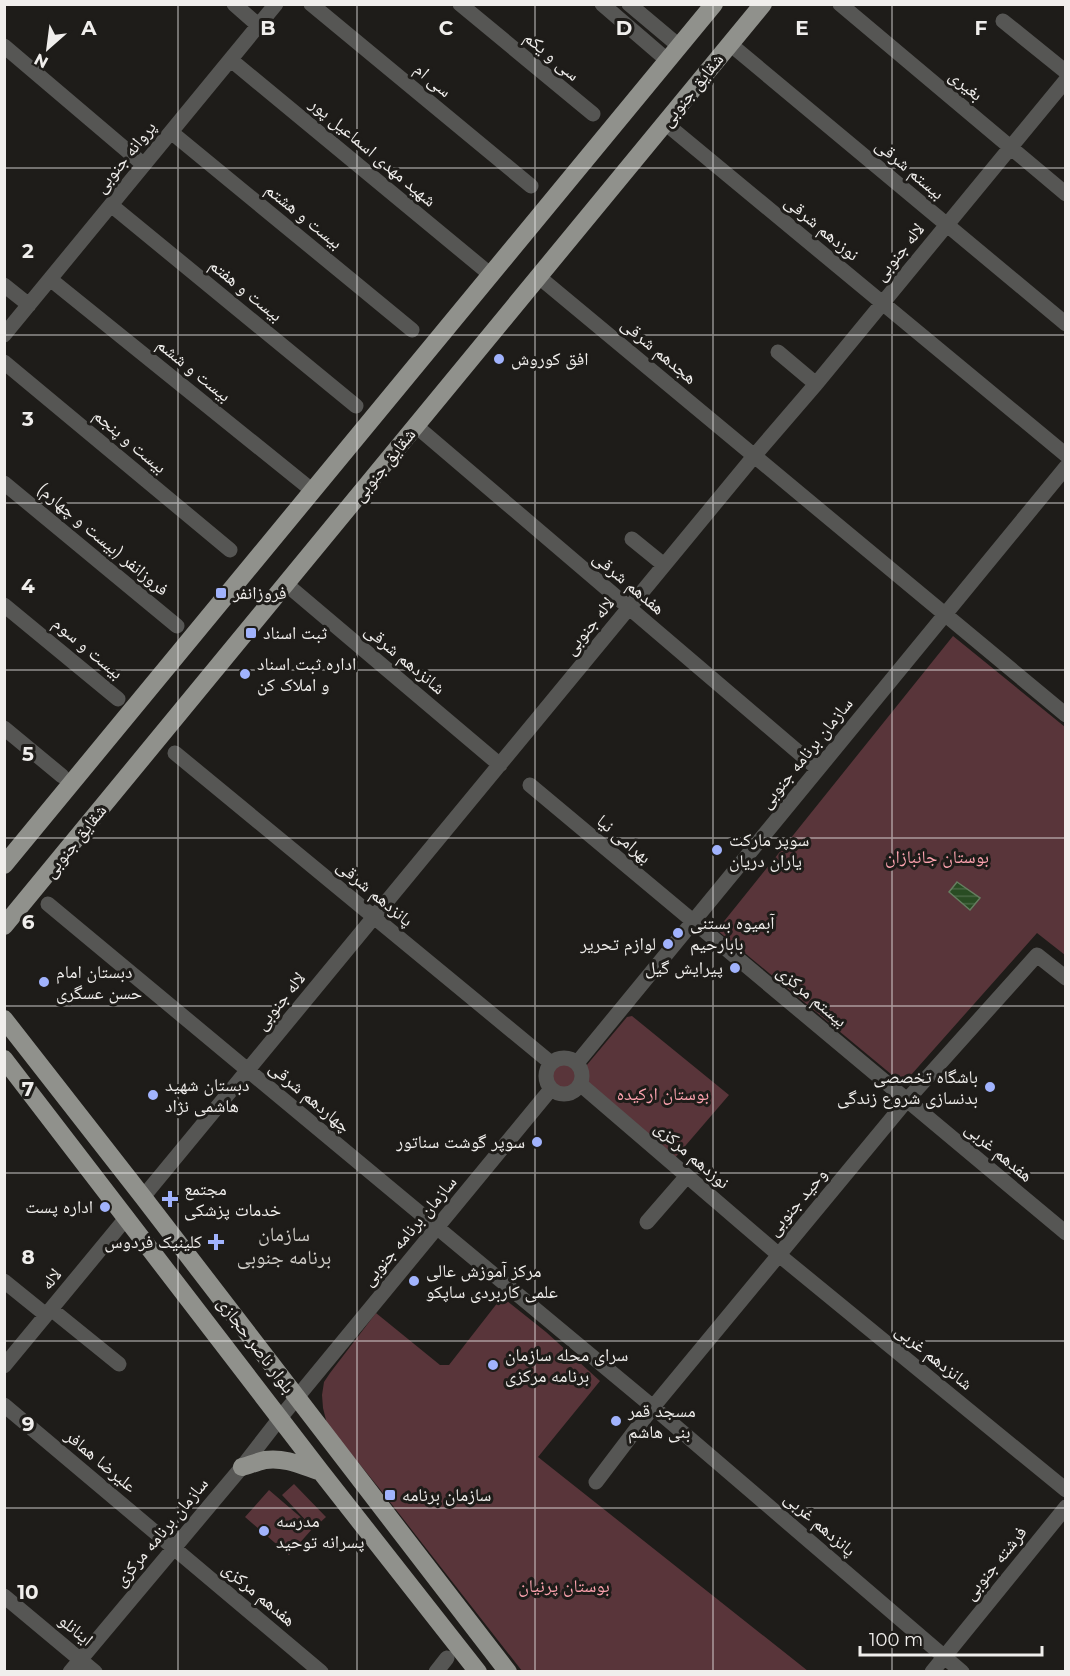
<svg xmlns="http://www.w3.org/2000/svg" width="1070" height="1676" viewBox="0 0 1070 1676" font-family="Montserrat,'Noto Naskh Arabic',sans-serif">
  <defs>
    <pattern id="water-rules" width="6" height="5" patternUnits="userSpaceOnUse" patternTransform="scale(1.5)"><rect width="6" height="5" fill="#294c23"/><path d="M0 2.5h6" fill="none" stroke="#486643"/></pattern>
  </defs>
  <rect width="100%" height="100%" fill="#1e1c19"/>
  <path fill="#59353a" d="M953,636L1065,727V955L1037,933L903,1084L717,930Z
    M632,1016L729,1095L674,1159L586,1084V1066L627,1017Z
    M551 1076a12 12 0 1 1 24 0a12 12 0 1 1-24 0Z
    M502,1297L546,1332L600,1381L538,1457L808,1671H522L379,1488L327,1424L323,1408L322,1395L324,1382L330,1373L376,1313L440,1365H449Z
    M294,1484L326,1517L314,1528H313L289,1555L245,1517L269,1490L311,1526L282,1495Z"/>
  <path fill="url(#water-rules)" stroke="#657d5f" stroke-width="1.5" d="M957,882L980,898L970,910L949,892Z"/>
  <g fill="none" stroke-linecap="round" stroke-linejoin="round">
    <path stroke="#565654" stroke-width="15" d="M234,4L259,26
      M311,4L531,186
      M460,4L593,114
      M602,4L667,60
      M629,4L679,46
      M840,4L1066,194
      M1003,21L1066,72
      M730,44L1066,324
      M4,46L144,165
      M231,60L491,275
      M665,123L1066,455
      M171,132L412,330
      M111,205L356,406
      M539,277L1066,715
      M50,279L313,491
      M4,285L29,305
      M4,335L276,4
      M778,352L816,384
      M4,362L230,550
      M416,426L818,769
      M4,483L177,626
      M632,539L664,565
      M286,584L500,765
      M4,605L118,699
      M4,728L62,776
      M175,753L551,1063
      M530,785L1066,1233
      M48,904L653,1407L962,1672
      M546 1076a18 18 0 1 1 36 0a18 18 0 1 1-36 0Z
      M577,1063L1066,467
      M580,1084L779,1255L1066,1490
      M143,1197L755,455L816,384L1066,80
      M647,1222L687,1176
      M4,1281L46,1315
      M51,1309L119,1364
      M4,1366L127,1217
      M4,1405L321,1672
      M596,1482L653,1407L907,1100L1037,955L1066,978
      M4,1596L95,1672
      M70,1672L242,1467L280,1418L551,1089
      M436,1672L447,1658
      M932,1672L1066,1507"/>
    <path stroke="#90918c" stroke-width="18" d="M4,865L714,4
      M4,926L763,4
      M4,1019L143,1197L508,1672
      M4,1059L321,1472L478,1672
      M242,1467C249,1465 257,1462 265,1460C285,1457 303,1466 321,1472"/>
  </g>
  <path fill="none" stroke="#f0eeec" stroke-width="1.5" stroke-opacity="0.55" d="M178,4V1672M357,4V1672M535,4V1672M713,4V1672M892,4V1672M4,168H1066M4,335H1066M4,503H1066M4,670H1066M4,838H1066M4,1006H1066M4,1173H1066M4,1341H1066M4,1508H1066"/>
  <g fill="#a1b3fd" stroke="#1e1c19" stroke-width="2">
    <circle cx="499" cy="359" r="6"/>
    <rect x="215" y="587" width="12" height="12" rx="3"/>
    <rect x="245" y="627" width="12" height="12" rx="3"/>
    <circle cx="245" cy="674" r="6"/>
    <circle cx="717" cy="850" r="6"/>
    <circle cx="678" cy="933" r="6"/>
    <circle cx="668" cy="944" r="6"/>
    <circle cx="735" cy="968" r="6"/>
    <circle cx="44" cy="982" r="6"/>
    <circle cx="990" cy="1087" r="6"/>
    <circle cx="153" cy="1095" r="6"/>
    <circle cx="537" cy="1142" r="6"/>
    <path d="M167 1190h6v6h6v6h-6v6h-6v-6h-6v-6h6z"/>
    <circle cx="105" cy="1207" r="6"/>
    <path d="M213 1233h6v6h6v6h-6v6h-6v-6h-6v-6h6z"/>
    <circle cx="414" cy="1281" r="6"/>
    <circle cx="493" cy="1365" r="6"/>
    <circle cx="616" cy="1421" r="6"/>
    <rect x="384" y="1489" width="12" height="12" rx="3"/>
    <circle cx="264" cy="1531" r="6"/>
  </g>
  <g text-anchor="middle" stroke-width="6" stroke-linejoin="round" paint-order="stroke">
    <g font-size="18" fill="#f0eeec" stroke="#1e1c19">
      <text transform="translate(552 56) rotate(40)" y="6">سی و یکم</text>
      <text transform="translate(433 80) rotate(40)" y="6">سی ام</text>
      <text transform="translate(966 85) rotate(40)" y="6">بغیری</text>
      <text transform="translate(692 90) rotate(-51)" y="6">شقایق جنوبی</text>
      <text transform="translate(373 152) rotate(40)" y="6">شهید مهدی اسماعیل پور</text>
      <text transform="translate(125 157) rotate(-51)" y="6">پروانه جنوبی</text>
      <text transform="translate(910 169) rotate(40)" y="6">بیستم شرقی</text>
      <text transform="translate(304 216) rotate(39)" y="6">بیست و هشتم</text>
      <text transform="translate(822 228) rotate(40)" y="6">نوزدهم شرقی</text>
      <text transform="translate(899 252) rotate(-51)" y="6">لاله جنوبی</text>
      <text transform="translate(246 290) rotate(39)" y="6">بیست و هفتم</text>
      <text transform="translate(659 351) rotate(40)" y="6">هجدهم شرقی</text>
      <text transform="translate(194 370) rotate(39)" y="6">بیست و ششم</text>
      <text transform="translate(130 441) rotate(40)" y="6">بیست و پنجم</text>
      <text transform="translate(384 465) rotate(-51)" y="6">شقایق جنوبی</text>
      <text transform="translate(103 539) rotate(40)" y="6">فروزانفر (بیست و چهارم)</text>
      <text transform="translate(629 583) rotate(40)" y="6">هفدهم شرقی</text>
      <text transform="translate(589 626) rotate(-51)" y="6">لاله جنوبی</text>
      <text transform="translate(88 648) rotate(40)" y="6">بیست و سوم</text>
      <text transform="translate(405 659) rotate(40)" y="6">شانزدهم شرقی</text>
      <text transform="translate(806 753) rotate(-51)" y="6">سازمان برنامه جنوبی</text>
      <text transform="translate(624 839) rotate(40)" y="6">بهرامی نیا</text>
      <text transform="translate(75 841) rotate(-51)" y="6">شقایق جنوبی</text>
      <text transform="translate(375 893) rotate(40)" y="6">پانزدهم شرقی</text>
      <text transform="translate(812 996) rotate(40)" y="6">بیستم مرکزی</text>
      <text transform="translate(280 1001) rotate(-51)" y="6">لاله جنوبی</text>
      <text transform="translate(310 1097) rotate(40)" y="6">چهاردهم شرقی</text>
      <text transform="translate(999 1152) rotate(40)" y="6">هفدهم غربی</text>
      <text transform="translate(692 1155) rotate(41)" y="6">نوزدهم مرکزی</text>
      <text transform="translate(797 1202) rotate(-50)" y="6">وحید جنوبی</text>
      <text transform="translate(409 1231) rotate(-50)" y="6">سازمان برنامه جنوبی</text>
      <text transform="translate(51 1279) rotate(-51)" y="6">لاله</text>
      <text transform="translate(256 1345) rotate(53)" y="6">بلوار ناصر حجازی</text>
      <text transform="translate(934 1357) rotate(39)" y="6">شانزدهم غربی</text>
      <text transform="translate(101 1461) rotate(40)" y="6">علیرضا همافر</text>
      <text transform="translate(820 1524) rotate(41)" y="6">پانزدهم غربی</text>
      <text transform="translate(161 1532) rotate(-50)" y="6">سازمان برنامه مرکزی</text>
      <text transform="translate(995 1563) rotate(-51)" y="6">فرشته جنوبی</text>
      <text transform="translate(259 1594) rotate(40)" y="6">هفدهم مرکزی</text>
      <text transform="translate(76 1630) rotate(40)" y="6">اینانلو</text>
    </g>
    <g font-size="18" fill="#f0eeec" stroke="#1e1c19" text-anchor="start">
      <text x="511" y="365">افق کوروش</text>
      <text x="233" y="599">فروزانفر</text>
      <text x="263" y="639">ثبت اسناد</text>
      <text x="257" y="670">اداره ثبت اسناد<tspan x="257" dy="21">و املاک کن</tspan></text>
      <text x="729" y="846">سوپر مارکت<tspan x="729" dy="21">یاران دریان</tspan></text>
      <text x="690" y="929">آبمیوه بستنی<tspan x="690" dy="21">بابارحیم</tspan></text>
      <text x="656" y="950" text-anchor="end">لوازم تحریر</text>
      <text x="723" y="974" text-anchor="end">پیرایش گیل</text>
      <text x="56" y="978">دبستان امام<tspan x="56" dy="21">حسن عسگری</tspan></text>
      <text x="978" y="1083" text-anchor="end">باشگاه تخصصی<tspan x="978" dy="21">بدنسازی شروع زندگی</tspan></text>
      <text x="165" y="1091">دبستان شهید<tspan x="165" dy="21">هاشمی نژاد</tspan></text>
      <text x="525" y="1148" text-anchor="end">سوپر گوشت سناتور</text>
      <text x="184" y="1195">مجتمع<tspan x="184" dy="21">خدمات پزشکی</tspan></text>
      <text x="93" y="1213" text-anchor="end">اداره پست</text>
      <text x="202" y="1248" text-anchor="end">کلینیک فردوس</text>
      <text x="426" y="1277">مرکز آموزش عالی<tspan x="426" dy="21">علمی کاربردی ساپکو</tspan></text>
      <text x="505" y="1361">سرای محله سازمان<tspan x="505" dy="21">برنامه مرکزی</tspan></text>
      <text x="628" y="1417">مسجد قمر<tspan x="628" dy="21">بنی هاشم</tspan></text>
      <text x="402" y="1501">سازمان برنامه</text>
      <text x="276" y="1527">مدرسه<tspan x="276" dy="21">پسرانه توحید</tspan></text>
    </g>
    <g font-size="18" fill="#fda3af" stroke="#1e1c19">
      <text x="937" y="863">بوستان جانبازان</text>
      <text x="663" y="1100">بوستان ارکیده</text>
      <text x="564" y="1592">بوستان پرنیان</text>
    </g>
    <g font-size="20" fill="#cfccc7" stroke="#1e1c19">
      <text x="284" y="1241">سازمان<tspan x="284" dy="23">برنامه جنوبی</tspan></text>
    </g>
  </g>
  <g font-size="20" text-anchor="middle" font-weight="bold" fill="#f0eeec" stroke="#1e1c19" stroke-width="6" stroke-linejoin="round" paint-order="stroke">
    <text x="89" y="35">A</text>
    <text x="268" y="35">B</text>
    <text x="446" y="35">C</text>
    <text x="624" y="35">D</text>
    <text x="802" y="35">E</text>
    <text x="981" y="35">F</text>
    <text x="28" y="258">2</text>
    <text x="28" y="426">3</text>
    <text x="28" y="593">4</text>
    <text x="28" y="761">5</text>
    <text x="28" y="929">6</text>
    <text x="28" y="1096">7</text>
    <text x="28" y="1264">8</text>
    <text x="28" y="1431">9</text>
    <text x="28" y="1599">10</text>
  </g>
  <rect width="1070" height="1676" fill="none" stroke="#f0eeec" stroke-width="12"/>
  <g transform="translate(48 48) rotate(208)" stroke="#1e1c19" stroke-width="4.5" paint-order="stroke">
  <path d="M0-4.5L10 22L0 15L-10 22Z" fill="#f0eeec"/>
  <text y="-9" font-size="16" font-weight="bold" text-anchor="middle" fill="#f0eeec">N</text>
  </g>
  <path d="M860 1646v9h182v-9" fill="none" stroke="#f0eeec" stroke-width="3"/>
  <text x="869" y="1646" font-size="18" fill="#f0eeec" stroke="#1e1c19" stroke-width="4.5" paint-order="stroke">100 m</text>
</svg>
